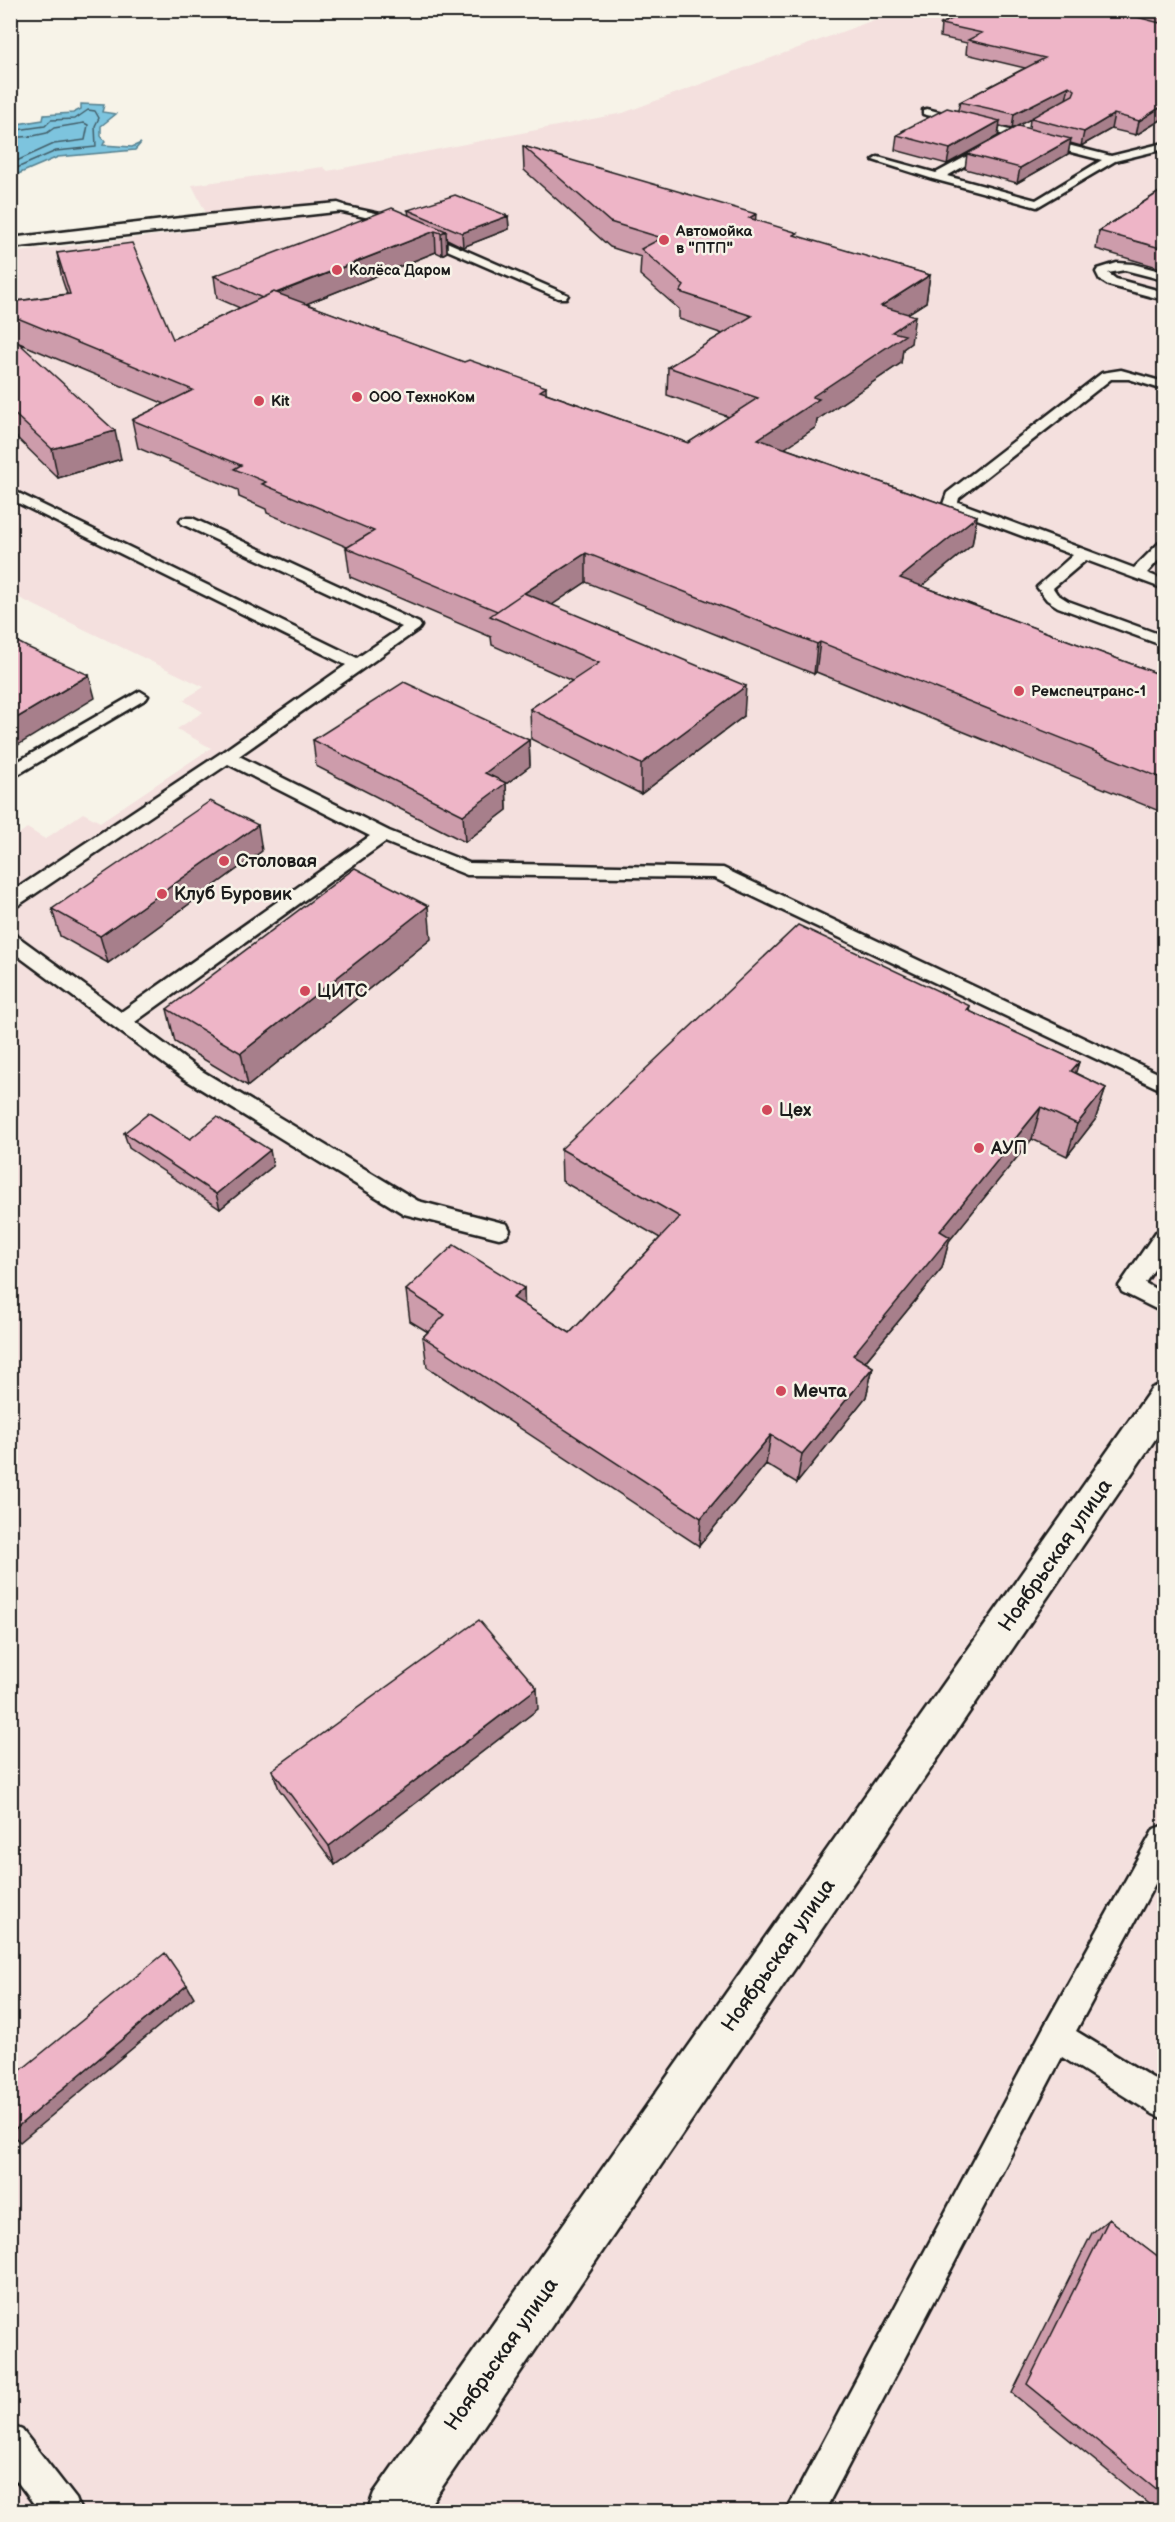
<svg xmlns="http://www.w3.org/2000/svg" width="1175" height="2522" viewBox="0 0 1175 2522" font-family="'Balsamiq Sans',sans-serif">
  <rect width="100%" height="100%" fill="#f7f3e8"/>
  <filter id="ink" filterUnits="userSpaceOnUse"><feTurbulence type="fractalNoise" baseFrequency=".0167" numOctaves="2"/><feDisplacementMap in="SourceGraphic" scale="12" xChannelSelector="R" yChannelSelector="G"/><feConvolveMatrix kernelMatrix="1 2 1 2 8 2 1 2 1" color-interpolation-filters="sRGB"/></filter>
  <g filter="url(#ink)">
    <path fill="#f4e0de" d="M898,11H1164V2511H11V840L27,828L45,839L83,813L100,822L211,748L177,729L203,712L183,700L204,687L11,594L10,253L209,229L205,211L192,185L323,167L328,171L623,113Z"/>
    <path fill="#7dc4de" stroke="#568190" stroke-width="1.5" d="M81,104L104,105L102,112L116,114L101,126V136L105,141L103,145L132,147L141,143L135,150L58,157L11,177V125L43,120L44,115L73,113L81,109Z"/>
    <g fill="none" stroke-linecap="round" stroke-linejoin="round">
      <path stroke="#435f6a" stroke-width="1.5" d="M10,131L45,126L51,120L75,119L88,110L95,111L99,118L95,126L96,147L56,151L10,171
        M10,138L33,136L47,133L54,128L84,123L88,125L85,140L54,144L10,164"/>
      <defs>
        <path id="service" d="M927,109L1111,156L1164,143V149L1115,161L1037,207L933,179L873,160L878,157L936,173L993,142L997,143V147L947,176L1036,200L1102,160L923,114V110Z
          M338,205L385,215L568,295L566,298H558L378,220L334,210L332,208Z
          M1117,263L1133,264L1164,272V280L1125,270L1108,273L1116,279L1164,292V300L1108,285L1100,280L1096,272L1098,269Z
          M1121,370L1164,382V390L1129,379H1111L959,498L958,502L1134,568L1159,543L1164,542V554L1147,573L1164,580V589L1086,560L1053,588L1057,594L1068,601L1164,636V646L1058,607L1047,600L1037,587L1073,555L945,507L943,504L947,493L1102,373Z
          M10,489L357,658L402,627L182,524L180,521L182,518H192L419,623L421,626L419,629L239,756L389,831L469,863L723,868L1164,1076V1091L714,878L467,875L385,842L135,1022L197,1068L418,1201L499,1222L507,1224L510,1230L507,1236L499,1238L404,1214L183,1078L10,950V934L17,936L121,1012L370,836L228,764L17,906L10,908V893L221,753L346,665L10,499Z
          M140,691L148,696L146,699L10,779V766Z
          M1164,1229V1255L1145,1283L1164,1294V1313L1122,1292L1119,1286L1156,1232Z
          M1164,1825V1867L1076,2031L1164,2085V2119L1153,2114L1062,2057L824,2512H786L1045,2025L1154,1829Z
          M10,2425L22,2430L76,2499L81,2512H40L10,2472Z"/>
        <path id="minor" d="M338,203L344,205L346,208L344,211L10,248V238L206,215Z"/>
        <path id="secondary" d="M1164,1383V1426L425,2512H367L374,2493L1152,1388Z"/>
      </defs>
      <use href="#service" stroke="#1c1c1c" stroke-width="5"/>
      <use href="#minor" stroke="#1c1c1c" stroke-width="5"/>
      <use href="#secondary" stroke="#1c1c1c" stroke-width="5"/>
      <use href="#service" fill="#f7f3e8" fill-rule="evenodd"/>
      <use href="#minor" fill="#f7f3e8" fill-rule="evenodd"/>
      <use href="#secondary" fill="#f7f3e8" fill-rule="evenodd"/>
    </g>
    <path fill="#cd9cab" stroke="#1c1c1c" stroke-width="1.5" d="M971,10H1164V118L1136,135L1111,129L1081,146L1070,143L1068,154L1017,183L965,169L967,154L1029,128L1030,119L1012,129L1000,126L998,136L947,164L895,150L897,135L902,133V131L958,110L960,102L1025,68L966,54L967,43L940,37L941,24Z
      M523,146L755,220L798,237L930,275L926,302L907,314L911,343L903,349L901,363L817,420L816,427L784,448L977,516L972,545L922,586L1164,676V813L816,672L814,674L586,582L551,605L744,716L641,794L531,739L530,709L572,681L492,645L491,637L350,577L346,548L347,547L267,513L266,509L239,497L238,490L138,448L132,420L165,404L19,343L121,459L58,478L10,431V302L67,294L62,279L57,253L173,339L240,308L217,298L214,276L409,216L408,210L508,216L509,229L463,247L447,239V252L442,255L436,252L306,304L546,393L688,443L729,417L667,395L668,367L723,334L679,319V309L640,275L641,257L610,247L524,170Z
      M1164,189V269L1096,249L1099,231Z
      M313,740H529L530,766L506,784L507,810L465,842L316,766Z
      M262,851L108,963L60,936L52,909Z
      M431,939L248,1086L175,1042L167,1009Z
      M970,1006L969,1011L1079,1062L1075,1073L1106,1088L1095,1120L1067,1156L1032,1139L949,1241L942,1268L865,1362L873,1367L866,1397L797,1483L766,1464L699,1546L427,1367L423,1337L428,1332L410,1321L406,1290L524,1288V1305L570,1333L660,1238L562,1181L561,1149Z
      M124,1133L190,1139L273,1166L220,1209L129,1148Z
      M538,1709L335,1865L279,1789L272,1770Z
      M1109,2219L1164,2261V2511H1157L1012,2393L1092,2233Z"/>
    <path fill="#a77f8b" stroke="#1c1c1c" stroke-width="1.5" d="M1069,86L1066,100L1012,129L1014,114Z
      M1164,105V118L1136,135L1139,121Z
      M1114,114L1111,129L1081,146L1084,132Z
      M1000,121L998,136L947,164L950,149Z
      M1071,139L1068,154L1017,183L1020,168Z
      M756,214L754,240L749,218Z
      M508,216L509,229L463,247L462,233Z
      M435,231L436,252L266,320L263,299Z
      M446,231L447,252L442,255L441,233Z
      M930,275L926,302L878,333L881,306Z
      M915,316L911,343L903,349L901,363L817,420L816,427L756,468L758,439L892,332Z
      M546,387L547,415L540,391Z
      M115,431L121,459L58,478L52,449Z
      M977,516L972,545L896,607L900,578Z
      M586,553V582L525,623L524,593Z
      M820,642L816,672L814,674L817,644Z
      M89,675L95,698L10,750V722Z
      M746,686L744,716L641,794V764Z
      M529,740L530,766L506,784L507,810L465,842L463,815L485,773Z
      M258,825L262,851L108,963L100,936Z
      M428,906L431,939L248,1086L241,1053Z
      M1079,1062L1069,1094L1071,1071Z
      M1106,1088L1095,1120L1067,1156L1077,1124Z
      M1041,1107L1032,1139L949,1241L942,1268L846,1385L853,1355L940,1231Z
      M270,1150L273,1166L220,1209L216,1194Z
      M524,1288L525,1318L513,1298Z
      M873,1367L866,1397L797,1483L802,1454Z
      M771,1435L766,1464L699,1546L701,1518Z
      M537,1688L538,1709L335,1865L329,1846Z
      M187,1985L194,1997L20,2142L10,2133Z"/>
    <path fill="#eeb5c7" stroke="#1c1c1c" stroke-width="1.5" d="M971,10H1110L1164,24V105L1139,121L1114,114L1084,132L1031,118L1073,95L1075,90L1069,86L1014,114L960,102L1045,58L968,40L982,33L941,24Z
      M1149,10H1164V14Z
      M947,108L1000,121L950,149L897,135L904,131H902Z
      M1018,126L1071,139L1020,168L967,154Z
      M523,146L756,214L749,218L798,233L794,235L930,275L881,306L915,316L892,332L905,335L812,397L819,399L758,439L977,516L900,578L1164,676V779L820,642L817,644L586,553L524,593L746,686L641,764L530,709L599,663L490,616L522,594L497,611L346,548L374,531L262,484L266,482L234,469L241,465L132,420L193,390L10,315V302L70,294L57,253L132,243L173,339L274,292L464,362L469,360L546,387L540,391L688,443L758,398L668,367L752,316L680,292L684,286L641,249L662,238L610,222Z
      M1164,189V249L1099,231Z
      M455,195L508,216L462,233L408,210Z
      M392,208L446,231L441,233L435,231L276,293L274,292L262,298L214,276Z
      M10,335L115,431L52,449L10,410Z
      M10,638L27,647L89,675L10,722Z
      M404,682L529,740L485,773L506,783L463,815L313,740Z
      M210,801L258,825L100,936L52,909Z
      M355,868L428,906L241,1053L167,1009Z
      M798,925L970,1006L967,1010L1079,1062L1071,1071L1106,1088L1077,1124L1041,1107L940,1231L950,1237L853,1355L873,1367L802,1454L771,1435L701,1518L423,1337L445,1315L406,1290L454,1245L524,1288L513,1298L570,1333L680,1217L561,1149Z
      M149,1113L190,1139L217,1117L270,1150L216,1194L124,1133Z
      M479,1620L537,1688L329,1846L272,1770Z
      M165,1953L187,1985L10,2133V2079Z
      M1109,2219L1164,2261V2495L1027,2384Z"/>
  </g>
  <g fill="#d1495b" stroke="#f7f3e8" stroke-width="2">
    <circle cx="664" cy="240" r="6"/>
    <circle cx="337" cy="270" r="6"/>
    <circle cx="357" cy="397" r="6"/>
    <circle cx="259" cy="401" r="6"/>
    <circle cx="1019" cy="691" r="6"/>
    <circle cx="224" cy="861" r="6"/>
    <circle cx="162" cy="894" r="6"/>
    <circle cx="305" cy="991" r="6"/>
    <circle cx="767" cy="1110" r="6"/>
    <circle cx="979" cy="1148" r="6"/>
    <circle cx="781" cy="1391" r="6"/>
  </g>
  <g text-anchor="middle" stroke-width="5" stroke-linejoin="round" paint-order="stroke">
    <g font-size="15" font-weight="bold" fill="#1c1c1c" stroke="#f7f3e8" text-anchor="start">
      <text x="676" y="236">Автомойка<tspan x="676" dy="17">в "ПТП"</tspan></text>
      <text x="349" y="275">Колёса Даром</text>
      <text x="369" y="402">ООО ТехноКом</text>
      <text x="271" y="406">Kit</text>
      <text x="1031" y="696">Ремспецтранс-1</text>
    </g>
    <g font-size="18" font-weight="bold" fill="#1c1c1c" stroke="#f7f3e8" text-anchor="start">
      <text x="236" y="867">Столовая</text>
      <text x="174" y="900">Клуб Буровик</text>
      <text x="317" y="997">ЦИТС</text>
      <text x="779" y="1116">Цех</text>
      <text x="991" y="1154">АУП</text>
      <text x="793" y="1397">Мечта</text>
    </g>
    <g font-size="21" fill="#1c1c1c" stroke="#f7f3e8">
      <text transform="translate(1055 1555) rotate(-55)" y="7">Ноябрьская улица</text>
      <text transform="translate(778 1955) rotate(-55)" y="7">Ноябрьская улица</text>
      <text transform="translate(501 2354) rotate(-55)" y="7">Ноябрьская улица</text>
    </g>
  </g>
  <rect width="1175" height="2522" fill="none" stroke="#f7f3e8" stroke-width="36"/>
  <rect x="18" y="18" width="1139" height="2486" fill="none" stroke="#1c1c1c" stroke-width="2" filter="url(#ink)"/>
</svg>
